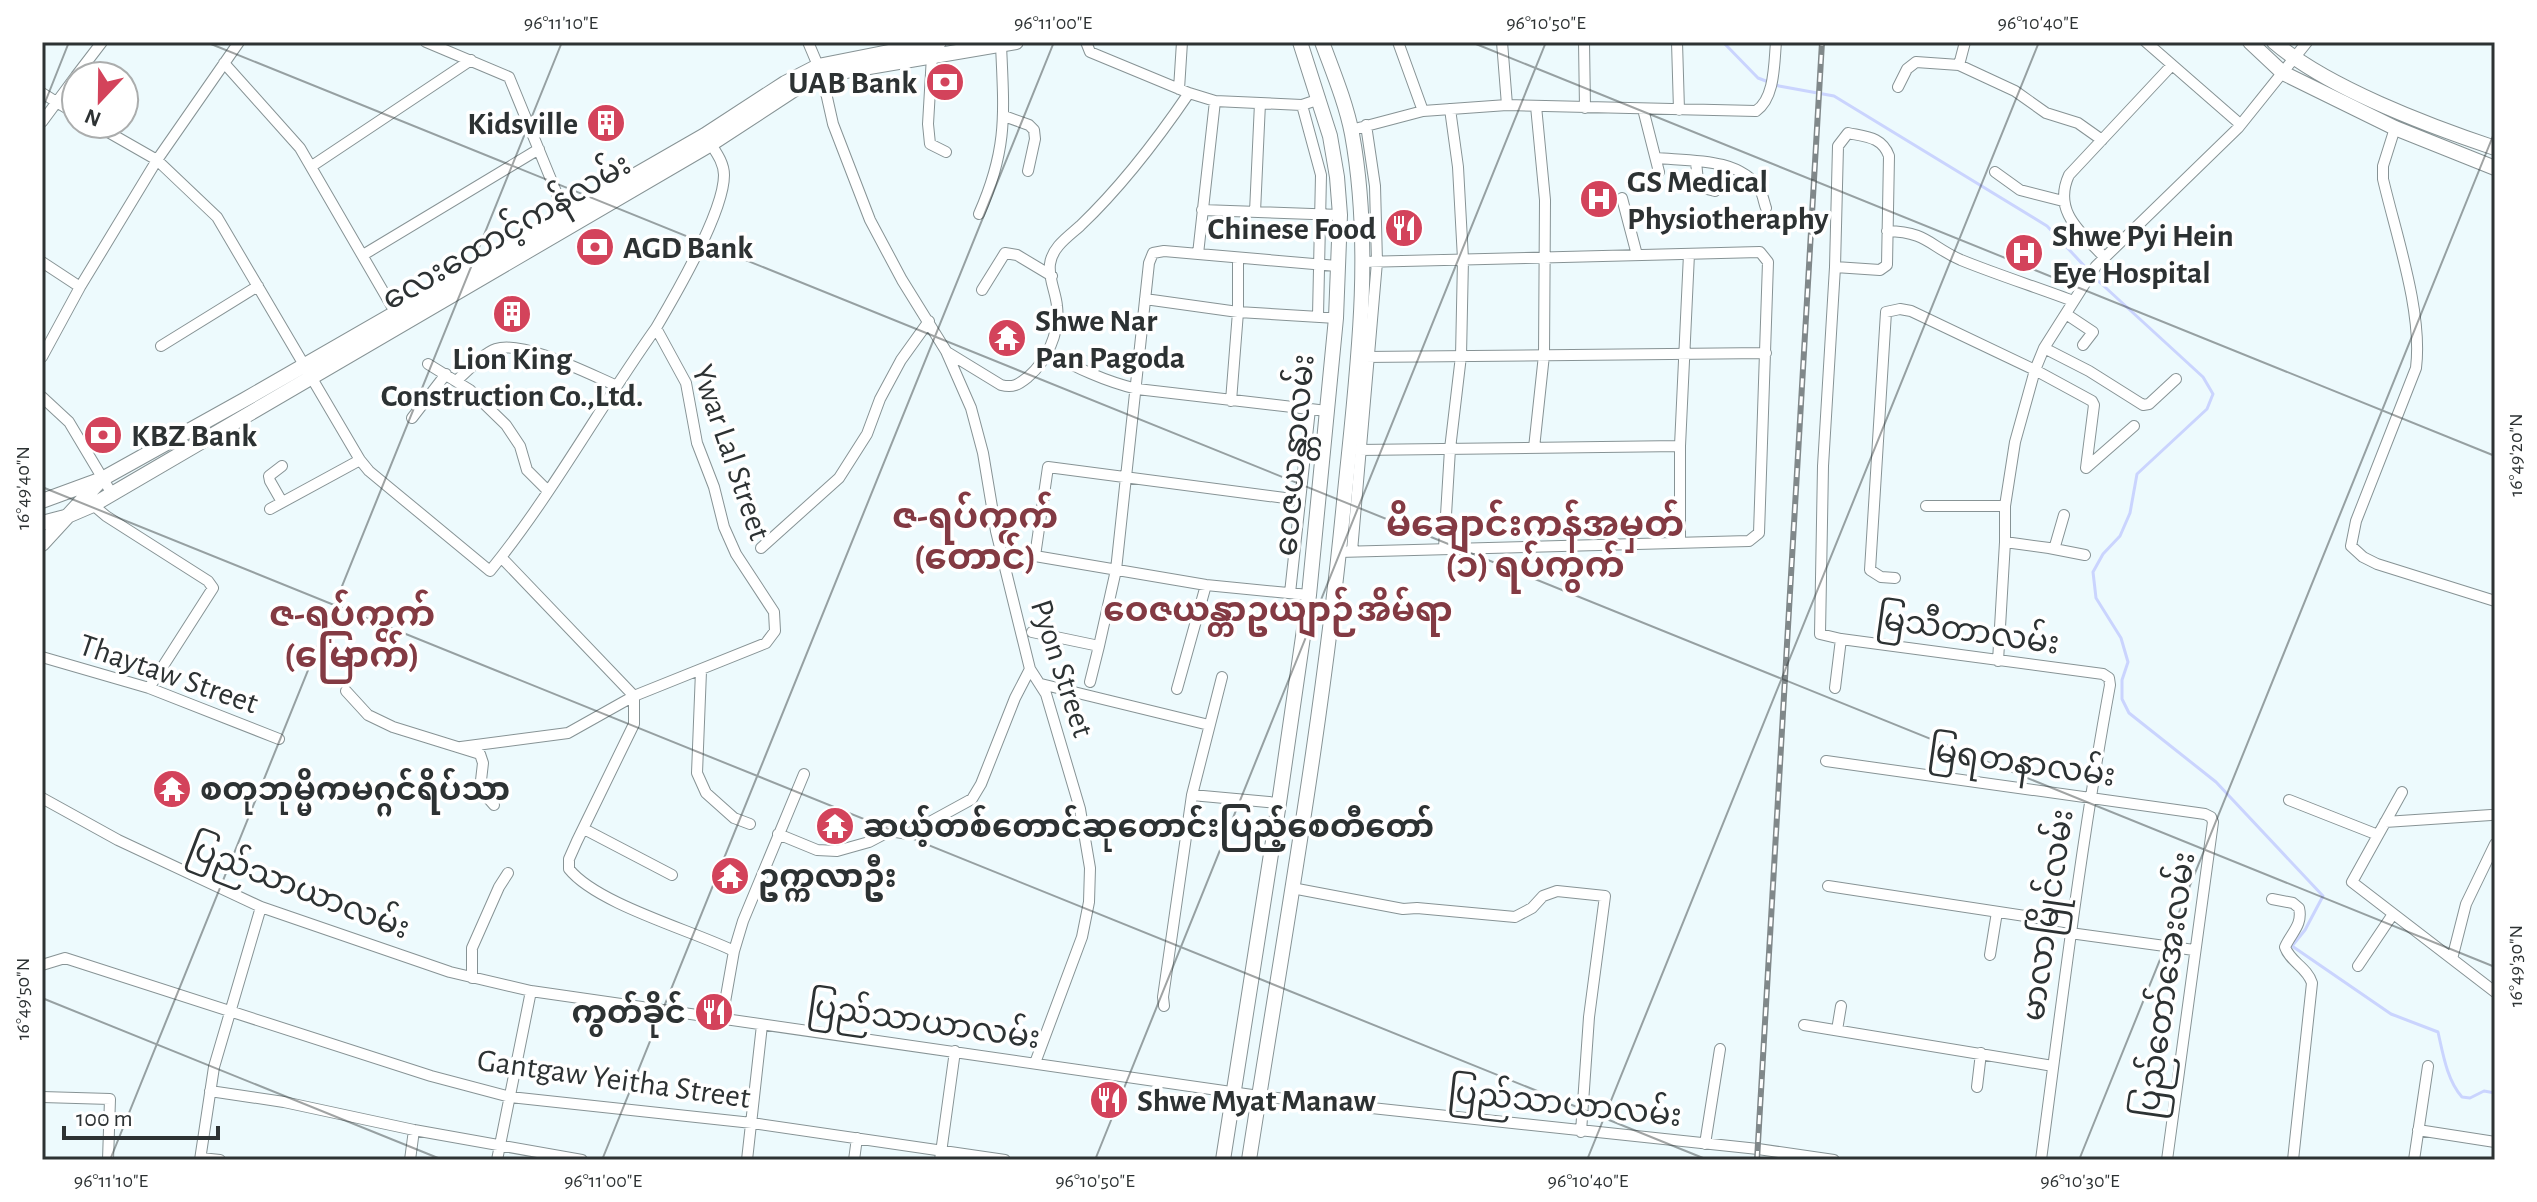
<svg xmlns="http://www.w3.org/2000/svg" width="2537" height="1202" viewBox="0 0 2537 1202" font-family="'Alegreya Sans','Noto Sans Myanmar',sans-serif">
  <rect width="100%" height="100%" fill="#edfafd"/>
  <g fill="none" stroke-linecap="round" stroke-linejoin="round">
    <path stroke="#cad4fe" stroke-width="3" d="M1723,42L1758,78L1779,86L1834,96L2047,226L2089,271
      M2094,277L2203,377L2213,394L2207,409L2137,474L2130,513L2120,536L2103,554L2093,572L2096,598L2121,638L2128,662L2122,680V699L2129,713L2216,782L2323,896L2305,930L2292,946L2391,1014L2438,1032C2443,1054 2447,1080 2462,1097L2470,1098L2484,1091L2495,1093"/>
    <defs>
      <path id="minor" d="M426,42L509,77L568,221
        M808,42L822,75L833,124L870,220L902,280L946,351L971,408L983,453L996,531L1030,669L1046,694L1080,809L1090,868L1089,902L1082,937L1035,1063
        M1086,42L1090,52L1189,93L1215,101L1302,105L1320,99
        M1398,42L1423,111
        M1502,42L1507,105
        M1584,42L1585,108
        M1677,42L1679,110
        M2146,42L2240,124
        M932,56L928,124L930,144L946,152
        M224,63L300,148L398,317
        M1959,65L1965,42
        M76,76L102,42
        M1898,87L1907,69L1916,62L1959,65L2015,91L2046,113L2078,123L2102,140
        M1179,89L1182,42
        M42,93L76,114
        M1302,105L1321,175L1318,316
        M1643,109L1659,172
        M1004,116L1029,125L1034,130L1035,139L1028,171
        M42,122L76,76
        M94,124L157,160L217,217L360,460L369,471L490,571C552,495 599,408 656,328
        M2395,128L2383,166V179C2396,235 2423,312 2416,368L2356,521L2351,546L2363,557L2377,564L2495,601
        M1351,130L1423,111L1507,105L1756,111C1775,98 1774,64 1776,42
        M1656,158C1688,161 1740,157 1760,190C1763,195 1764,203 1766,208
        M1696,162L1698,181L1707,189L1715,191L1724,184L1726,167
        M312,166L471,60
        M1995,172L2020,190L2063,201
        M1622,198L1637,255
        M1202,210L1340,215
        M1255,212L1260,103
        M979,214C1008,148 1004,114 1001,45
        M1887,231C1928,232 1929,246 1961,260C1998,275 2036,287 2073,301
        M1198,254L1215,101
        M363,255L539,149
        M2105,258C2082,233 2052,212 2069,175L2172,65
        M42,262L80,287
        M1835,267L1880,270L1887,265L1889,156C1882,137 1867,137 1848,133L1838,146L1835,267L1823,466L1820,634L1841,639L2103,674L2109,678L2110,685C2081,843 2062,1001 2041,1160
        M982,290L1005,253L1017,255L1052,276
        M1145,299L1238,312L1336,318
        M2066,314L2093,332L2083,345
        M161,346L258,286
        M2044,348L2089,371L2143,405L2149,404L2176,379
        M947,352L1001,385C1013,388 1018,385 1028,377C1047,361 1060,332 1057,306C1056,293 1048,277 1050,264C1052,247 1069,236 1080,226C1121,187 1157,140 1189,93
        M1048,352C1077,368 1104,381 1137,389L1327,411
        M42,357L80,287L157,160L239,42
        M1364,357L1766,353
        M428,364L470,390L506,425L520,446L527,470L548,491
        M457,380C468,371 482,354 496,349C523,340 589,374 615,385
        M42,397L69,422L112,494
        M1231,401L1238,312V258
        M412,418L446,374
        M1534,448L1544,355L1545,200L1536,106
        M1358,450L1680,446
        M282,466L269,476L270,481L282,502
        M2086,468L2134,426
        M1300,500L1048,467L1035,556L1206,585L1309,595
        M93,505L106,516L208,581L213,588L149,688
        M1926,506H2005
        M270,509L360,460
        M1680,542V446L1689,254
        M2005,542L2049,548L2055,546L2064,515
        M761,548L839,478L867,434L880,399L901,360L929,321
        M1444,548L1450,449L1461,356L1463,259L1458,167L1450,109
        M2049,548L2085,555
        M1352,551L1377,262L1375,186L1366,125
        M1339,552L1749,541L1759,533L1768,262L1760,252L1362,262
        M501,557L634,696V724L577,841L569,859V869C597,904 691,930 734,951
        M1895,578L1881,577L1870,570L1886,312L1900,309L1911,311L2035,370L2092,401L2094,405L2086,468
        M1290,593L1310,409
        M1032,632L1099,646L1090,682
        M1099,646L1116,570L1149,263L1153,253L1164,251L1337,266
        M42,657L149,688L279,739
        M1998,661L2005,542V506L2015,442L2035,370L2044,348L2096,266L2238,128L2307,42
        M701,671L697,773L706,793L734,818L750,824
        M1041,684L1209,725
        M1835,688L1841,639
        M1177,689L1206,585
        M346,691L368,715L393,727L480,754L483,763L480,789L494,805
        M461,747L568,733L634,696L766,643L775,631L774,612L736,554L724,527L714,487L697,443L686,383L656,328C676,294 724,212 724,175C724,162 715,151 709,141
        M1826,761L2205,814L2211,817L2213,822L2167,1160
        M2402,792L2352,882L2495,992
        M1192,795L1279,803
        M42,798L118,840L261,907L450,972L531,991L1259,1096L1758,1149L1834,1160
        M2289,800L2378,835
        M2385,822L2491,815
        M1154,824L1186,833
        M584,829L672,875
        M778,834L817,850L837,851L869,842L890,831L908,834L972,799L981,784L1015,698L1030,669
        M1828,886L2071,923
        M1292,888L1403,909L1417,908L1515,917L1532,908L1543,896L1557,891L1605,896L1589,1017L1581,1132
        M2272,899L2293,903L2299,908C2303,925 2291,933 2285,947C2290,962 2307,967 2312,983L2293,1160
        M2070,933L2194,950
        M1990,955L1997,912
        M2452,959L2466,904L2495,844
        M42,965L65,958L431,1076L510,1097L752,1123L1005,1160
        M2358,966L2393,914
        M472,978V948L499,887L508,873
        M1164,1006L1163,997L1192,795L1222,677
        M722,1019L734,951L743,921L804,774
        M1804,1025L2053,1066
        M1837,1030L1841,1006
        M1977,1087L1981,1053
        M210,1091L284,1102L414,1130L582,1160
        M42,1097L110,1099L108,1160
        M2418,1130L2495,1142
        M1705,1144L1720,1049
        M201,1158L220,1160
        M200,1160L214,1067L261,907
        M410,1160L414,1130
        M497,1160L531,991
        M747,1160L762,1025
        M854,1160L857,1138
        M940,1160L955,1051
        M2414,1160L2428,1066"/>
      <path id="major" d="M2250,42L2283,73L2395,128L2495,168
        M2274,42C2326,87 2429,126 2495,148
        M42,501L102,479L244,400L705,135L785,83L818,66L939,42
        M42,523L65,517L93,505L711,144L792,91L822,75L1016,42
        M42,544L99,482
        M1223,1160L1279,803L1309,595L1336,318L1340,215L1337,177L1330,136L1300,42
        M1249,1160C1283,941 1323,722 1344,502C1356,381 1374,255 1352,134C1346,103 1333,72 1322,42"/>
    </defs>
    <use href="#minor" stroke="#879395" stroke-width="12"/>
    <use href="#major" stroke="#879395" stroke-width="16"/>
    <use href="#minor" stroke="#fff" stroke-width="10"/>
    <use href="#major" stroke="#fff" stroke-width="14"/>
    <defs>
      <path id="rail" d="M1757,1160L1822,42"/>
    </defs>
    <use href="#rail" stroke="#80888a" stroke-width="6"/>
    <use href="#rail" stroke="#fff" stroke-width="3" stroke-dasharray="9" stroke-linecap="butt"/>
  </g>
  <path fill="none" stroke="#2d3233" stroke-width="2" stroke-opacity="0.45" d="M206,42L2495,967M1471,42L2495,456M42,110L69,42M42,487L1708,1160M42,998L443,1160M110,1160L562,42M602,1160L1054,42M1095,1160L1546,42M1587,1160L2039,42M2079,1160L2495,131"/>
  <defs>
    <symbol id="bank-disc" viewBox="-11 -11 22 22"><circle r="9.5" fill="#d3435b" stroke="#fff"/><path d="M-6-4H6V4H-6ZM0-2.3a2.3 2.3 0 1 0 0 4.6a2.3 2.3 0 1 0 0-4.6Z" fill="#fff"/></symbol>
    <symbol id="building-disc" viewBox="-11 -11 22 22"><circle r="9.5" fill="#d3435b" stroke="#fff"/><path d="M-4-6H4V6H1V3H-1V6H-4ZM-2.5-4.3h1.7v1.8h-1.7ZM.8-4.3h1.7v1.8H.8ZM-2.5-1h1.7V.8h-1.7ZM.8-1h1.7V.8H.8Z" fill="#fff"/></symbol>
    <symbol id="hospital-disc" viewBox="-11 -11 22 22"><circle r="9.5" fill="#d3435b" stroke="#fff"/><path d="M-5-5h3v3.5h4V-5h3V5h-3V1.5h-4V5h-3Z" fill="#fff"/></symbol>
    <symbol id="restaurant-disc" viewBox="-11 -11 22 22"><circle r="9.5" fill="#d3435b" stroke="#fff"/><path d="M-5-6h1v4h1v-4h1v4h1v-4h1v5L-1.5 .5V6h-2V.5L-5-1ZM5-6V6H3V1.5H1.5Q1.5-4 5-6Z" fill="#fff"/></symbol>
    <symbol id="temple-disc" viewBox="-11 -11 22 22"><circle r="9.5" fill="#d3435b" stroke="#fff"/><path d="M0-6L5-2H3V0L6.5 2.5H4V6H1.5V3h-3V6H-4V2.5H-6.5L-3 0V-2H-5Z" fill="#fff"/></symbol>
  </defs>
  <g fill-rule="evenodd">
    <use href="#bank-disc" x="923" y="60" width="44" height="44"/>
    <use href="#building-disc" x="584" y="101" width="44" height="44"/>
    <use href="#hospital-disc" x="1577" y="177" width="44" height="44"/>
    <use href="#restaurant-disc" x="1382" y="206" width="44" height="44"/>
    <use href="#bank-disc" x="573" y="225" width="44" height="44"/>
    <use href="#hospital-disc" x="2002" y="231" width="44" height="44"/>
    <use href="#building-disc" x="490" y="292" width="44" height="44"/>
    <use href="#temple-disc" x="985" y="316" width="44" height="44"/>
    <use href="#bank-disc" x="81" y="413" width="44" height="44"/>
    <use href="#temple-disc" x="150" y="767" width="44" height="44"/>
    <use href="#temple-disc" x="813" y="804" width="44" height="44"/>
    <use href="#temple-disc" x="708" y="854" width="44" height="44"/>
    <use href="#restaurant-disc" x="692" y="990" width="44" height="44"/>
    <use href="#restaurant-disc" x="1087" y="1078" width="44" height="44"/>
  </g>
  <g text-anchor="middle" stroke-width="7" stroke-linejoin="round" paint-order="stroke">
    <g font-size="32" font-weight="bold" fill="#2d3233" stroke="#fff" text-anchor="start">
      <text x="917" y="93" text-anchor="end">UAB Bank</text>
      <text x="578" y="134" text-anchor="end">Kidsville</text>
      <text x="1627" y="192">GS Medical<tspan x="1627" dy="37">Physiotheraphy</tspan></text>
      <text x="1376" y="239" text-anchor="end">Chinese Food</text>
      <text x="2052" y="246">Shwe Pyi Hein<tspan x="2052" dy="37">Eye Hospital</tspan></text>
      <text x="623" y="258">AGD Bank</text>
      <text x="1035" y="331">Shwe Nar<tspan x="1035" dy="37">Pan Pagoda</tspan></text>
      <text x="512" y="369" text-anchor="middle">Lion King<tspan x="512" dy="37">Construction Co.,Ltd.</tspan></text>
      <text x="131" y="446">KBZ Bank</text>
      <text x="200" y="800">စတုဘုမ္မိကမဂ္ဂင်ရိပ်သာ</text>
      <text x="863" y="837">ဆယ့်တစ်တောင်ဆုတောင်းပြည့်စေတီတော်</text>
      <text x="758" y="887">ဥက္ကလာဦး</text>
      <text x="686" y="1023" text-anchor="end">ကွတ်ခိုင်</text>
      <text x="1137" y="1111">Shwe Myat Manaw</text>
    </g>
    <g font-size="32" fill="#2d3233" stroke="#fff">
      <text transform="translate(506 231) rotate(-30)" y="11">လေးထောင့်ကန်လမ်း</text>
      <text transform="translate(732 452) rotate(71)" y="11">Ywar Lal Street</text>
      <text transform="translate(1294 455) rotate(-85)" y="11">ဝေဇယန္တာလမ်း</text>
      <text transform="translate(1968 630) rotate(8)" y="11">မြသီတာလမ်း</text>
      <text transform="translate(1063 668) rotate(72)" y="11">Pyon Street</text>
      <text transform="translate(169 673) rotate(19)" y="11">Thaytaw Street</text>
      <text transform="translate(2022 762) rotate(8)" y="11">မြရတနာလမ်း</text>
      <text transform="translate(299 887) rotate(21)" y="11">ပြည်သာယာလမ်း</text>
      <text transform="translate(2047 915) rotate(-82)" y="11">မာလာမြိုင်လမ်း</text>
      <text transform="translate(2165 985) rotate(-82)" y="11">ပြည်တော်အေးလမ်း</text>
      <text transform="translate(924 1021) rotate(8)" y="11">ပြည်သာယာလမ်း</text>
      <text transform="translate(614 1078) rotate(8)" y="11">Gantgaw Yeitha Street</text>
      <text transform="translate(1565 1103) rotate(6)" y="11">ပြည်သာယာလမ်း</text>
    </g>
    <g font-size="34" font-weight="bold" fill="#833a43" stroke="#fff">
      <text x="1278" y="621">ဝေဇယန္တာဥယျာဉ်အိမ်ရာ</text>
    </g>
    <g font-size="36" font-weight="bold" fill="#833a43" stroke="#fff">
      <text x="975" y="528">ဇ-ရပ်ကွက်<tspan x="975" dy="41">(တောင်)</tspan></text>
      <text x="1535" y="536">မိချောင်းကန်အမှတ်<tspan x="1535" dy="41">(၁) ရပ်ကွက်</tspan></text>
      <text x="352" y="626">ဇ-ရပ်ကွက်<tspan x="352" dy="41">(မြောက်)</tspan></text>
    </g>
  </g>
  <rect width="2537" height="1202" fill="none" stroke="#ffffff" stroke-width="88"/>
  <g transform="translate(100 100) rotate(202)"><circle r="38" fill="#ffffff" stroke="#abadad" stroke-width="2"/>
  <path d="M0-6L14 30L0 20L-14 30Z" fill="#d3435b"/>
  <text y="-12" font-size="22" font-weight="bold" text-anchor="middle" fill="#2d3233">N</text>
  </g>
  <path d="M64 1126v12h154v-12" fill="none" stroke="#2d3233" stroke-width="4"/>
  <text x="76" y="1126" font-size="24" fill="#2d3233" stroke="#ffffff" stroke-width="6" paint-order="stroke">100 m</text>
  <rect x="44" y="44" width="2449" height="1114" fill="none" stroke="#2d3233" stroke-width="3"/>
  <g font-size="20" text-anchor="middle" fill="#2d3233">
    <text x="561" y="29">96°11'10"E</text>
    <text x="1053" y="29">96°11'00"E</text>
    <text x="1546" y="29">96°10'50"E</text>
    <text x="2038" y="29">96°10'40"E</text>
    <text transform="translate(2515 455) rotate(-90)" y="7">16°49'20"N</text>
    <text transform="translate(22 488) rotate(-90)" y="7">16°49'40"N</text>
    <text transform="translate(2515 966) rotate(-90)" y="7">16°49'30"N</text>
    <text transform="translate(22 999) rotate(-90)" y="7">16°49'50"N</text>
    <text x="111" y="1187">96°11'10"E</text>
    <text x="603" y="1187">96°11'00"E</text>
    <text x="1095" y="1187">96°10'50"E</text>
    <text x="1588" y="1187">96°10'40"E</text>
    <text x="2080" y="1187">96°10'30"E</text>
  </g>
</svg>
